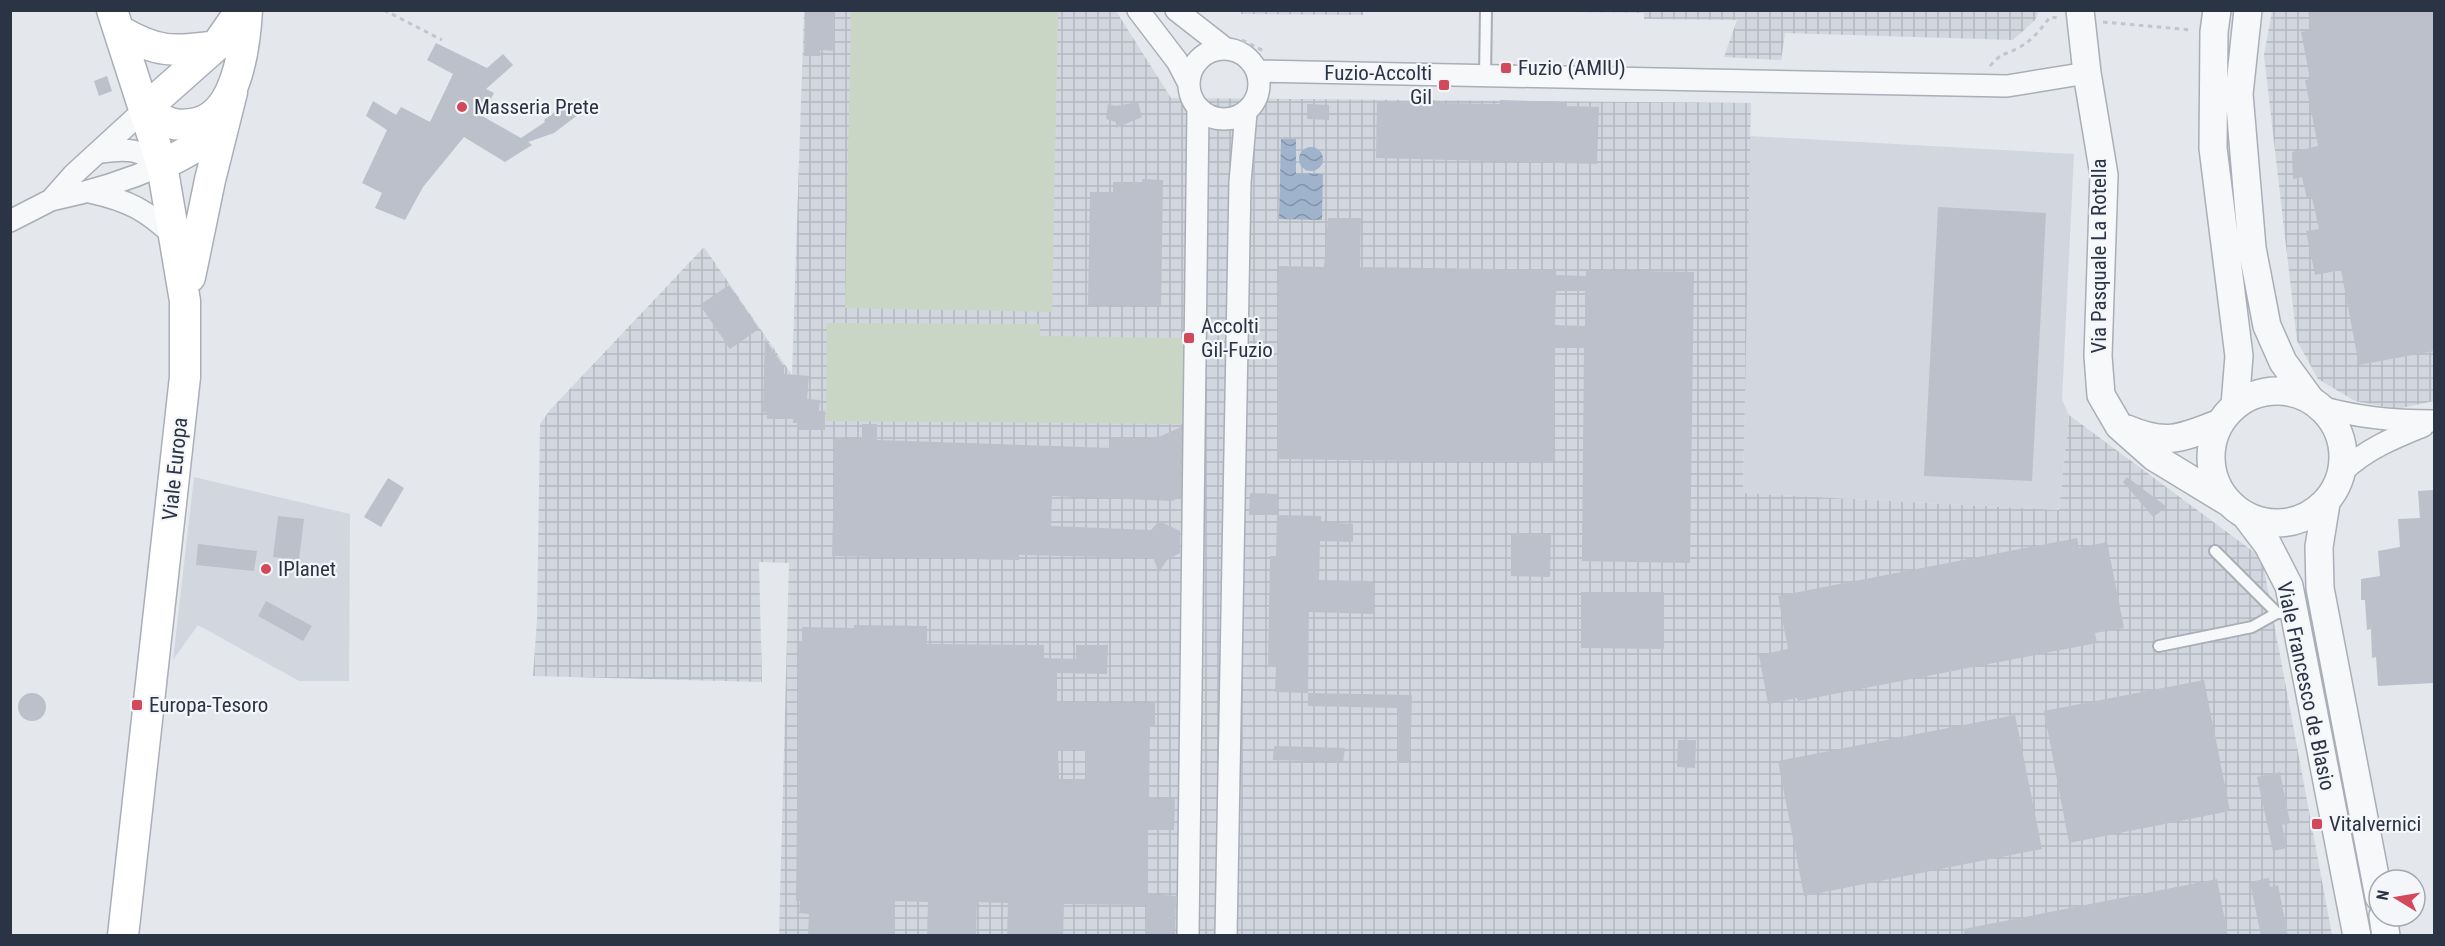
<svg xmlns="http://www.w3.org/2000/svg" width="2445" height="946" viewBox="0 0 2445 946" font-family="'Roboto Condensed',sans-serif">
  <defs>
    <pattern id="industrial-grid" width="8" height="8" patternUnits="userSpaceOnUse" patternTransform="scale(1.5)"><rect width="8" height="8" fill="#d2d6de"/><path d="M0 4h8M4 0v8" fill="none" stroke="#b4b8c0"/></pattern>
    <pattern id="water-waves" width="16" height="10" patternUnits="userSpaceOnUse" patternTransform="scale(1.5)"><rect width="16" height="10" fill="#9fb4cc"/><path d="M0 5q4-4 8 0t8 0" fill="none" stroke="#8293a7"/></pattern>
  </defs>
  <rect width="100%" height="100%" fill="#e4e7ec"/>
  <path fill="#d2d6de" d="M1749,136L2074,154L2062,400L2069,415L2059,510L1743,493Z
    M194,477L350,514L349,681H299L198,625L173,660Z"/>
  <path fill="url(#industrial-grid)" d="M1241,10H1363V15L1241,14Z
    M804,11H1116L1171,98L1751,103L1743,493L2059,510L2069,415L2262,558L2332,935H779L789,563L759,562L762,682L533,676L537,620L540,424L550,410L704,247L792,375Z
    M1486,11H2039L2035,20L2013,40L1785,33L1781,60L1724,57L1737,20L1644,19V13Z
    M2272,11H2434V401L2397,409L2355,401L2318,379L2297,341L2264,55Z"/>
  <path fill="#c9d6c5" d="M972,10L1058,12L1052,312L845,308L851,11Z
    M827,323L1040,324V336L1184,338L1183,424L826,421Z"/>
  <path fill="url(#water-waves)" d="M1281,139H1296V173L1323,174L1322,220L1279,219Z
    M1299 159a12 12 0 1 1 24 0a12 12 0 1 1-24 0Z"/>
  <path fill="#bbc0ca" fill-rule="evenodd" d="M805,10L834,12L835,51L820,50V56H804Z
    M2308,10H2434V351L2359,365L2341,270L2315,275L2306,231L2319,229L2312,198L2307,199L2302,177L2293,179L2292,152L2318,146L2305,80L2310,79L2301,32L2311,30Z
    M436,43L487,68L503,54L513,65L486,89L494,93L482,116L521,138L545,122L544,120L568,102L579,114L554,133L528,142L532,145L505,162L464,137L423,187L405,220L375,208L382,193L362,183L387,130L366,116L373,101L396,115L401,107L430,122L453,74L427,60Z
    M107,76L112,91L99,96L94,81Z
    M1500,100L1565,102V106L1599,107L1597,164L1376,158L1377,102L1500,104Z
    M1138,102L1142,117L1116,128V122L1106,119L1108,104L1116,106Z
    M1307,104L1329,105V120L1307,119Z
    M1142,179L1163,180L1161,306L1088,305L1090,192H1113V182H1142Z
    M1938,207L2046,213L2032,481L1924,476Z
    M1328,218H1361L1360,267L1556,270V275L1586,276V270L1694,272L1690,563L1582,561L1584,348H1555L1553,463L1277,459L1279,266L1324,267ZM1556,291H1585V326L1555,325Z
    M729,285L759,329L730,349L700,305Z
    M765,339L784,367V374L809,376L807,399L820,400L819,411H825V430H797V423H793V419H767V413L763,412Z
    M862,424H877V440L1111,448V437L1154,439L1181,427V497L1172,501L1052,496L1051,526L1151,530L1159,521L1180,531V553L1167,560L1159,572L1153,558L1019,555V560L832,556L835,439H862Z
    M2127,477L2167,507L2153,517L2123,482Z
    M388,478L404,488L381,527L364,517Z
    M2434,490V683L2378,686L2376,657L2372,658L2371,629L2367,630L2365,600H2361V579L2380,576L2378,551L2400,547L2398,519L2420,518L2418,491Z
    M1250,493L1277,494V515H1249Z
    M1277,515L1321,516V522L1353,524V542L1320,541L1319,580L1373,581V614L1309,612L1308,693L1275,692L1276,667H1268L1270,556H1276Z
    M278,516L304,519L299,560L273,557Z
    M1511,533L1551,534L1550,577L1511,576Z
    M2077,538L2079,548L2107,542L2124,628L2095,633L2097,643L1798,701L1797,698L1768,704L1759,655L1788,649L1778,596Z
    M198,544L257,551L254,571L196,565Z
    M1581,592H1664V649L1581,648Z
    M266,601L312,626L303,641L258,616Z
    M854,625L927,626V644L1044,645V658L1076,659V645H1108L1107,674L1057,673V702L1155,703V727L1150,726L1149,799H1175L1174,830H1148V894L1176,896L1175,936H1146V905L1064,904L1063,936H1007L1008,903L977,902L976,936H927L928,902L895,901V936H808L809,914L799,913L800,901H796L799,642H802V627L854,628ZM1058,750H1085L1086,779H1059Z
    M2204,680L2230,811L2069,843L2044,711Z
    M18 707a14 14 0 1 1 28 0a14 14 0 1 1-28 0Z
    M1308,693L1412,695L1410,763H1397L1398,708L1308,706Z
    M2015,715L2042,849L1804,896L1778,761Z
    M1678,740H1696L1695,768L1677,767Z
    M1274,746L1345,748L1343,762L1273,760Z
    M2280,772L2290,823L2282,825L2287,848L2273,851L2257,777Z
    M2269,878L2270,887L2278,885L2288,936H2261L2250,882Z
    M2217,879L2228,936H1964V929Z"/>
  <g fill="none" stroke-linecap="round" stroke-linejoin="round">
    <defs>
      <path id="service" d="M1485,76L1486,10
        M2215,551L2277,613H2282
        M2159,646L2252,627L2277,613"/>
      <path id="minor" d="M1138,10L1177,61L1189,84
        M1176,10L1226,49
        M1189 84a35 35 0 1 1 70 0a35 35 0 1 1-70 0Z
        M1257,71L2007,86L2087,73
        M101,152C129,148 138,149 162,165
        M90,192C130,201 146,210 175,237
        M51,200C90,192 126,181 162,165
        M10,221L51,200L74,174L145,109
        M2321,407C2359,418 2394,421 2434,421
        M2343,471C2367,449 2393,438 2423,426
        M1188,936L1198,109
        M1226,936L1240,182L1246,113"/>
      <path id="tertiary" d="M2080,10L2087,73L2104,175L2098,356L2101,395L2119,426L2154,457L2228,502
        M2217,10L2214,32L2213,148L2239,356L2235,405
        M2248,10L2239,94L2252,248L2267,326L2283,362L2310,399
        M2211 457a66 66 0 1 1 132 0a66 66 0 1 1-132 0Z
        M2127,429C2167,446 2182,438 2220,423
        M2326,503L2319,547L2320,588L2379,897
        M2246,516L2268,545L2289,586L2357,936
        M2383,916L2386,936"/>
      <path id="secondary" d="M112,10L162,165L185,301V377L123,936
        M120,31C157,53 174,52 216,46
        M145,109C153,114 161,120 170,123C179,126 188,125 197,123C238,113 245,45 247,10
        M145,109L216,46L241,10
        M162,165C185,153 206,143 223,124
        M190,277L210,180L232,92"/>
    </defs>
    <use href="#service" stroke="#a9aeb7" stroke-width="14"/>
    <use href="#minor" stroke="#a9aeb7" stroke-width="24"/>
    <use href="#tertiary" stroke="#a9aeb7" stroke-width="30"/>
    <use href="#secondary" stroke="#a9aeb7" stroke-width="33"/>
    <path stroke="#c2c5cb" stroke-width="3" stroke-dasharray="4.5 4.5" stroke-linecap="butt" d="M384,10L442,40
      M2103,22L2192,30
      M1242,40L1264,51
      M1990,66C2002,52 2003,56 2018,48C2032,41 2041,29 2050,17L2060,18"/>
    <use href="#service" stroke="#f7f8fa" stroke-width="10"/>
    <use href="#minor" stroke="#f7f8fa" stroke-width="21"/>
    <use href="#tertiary" stroke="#f7f8fa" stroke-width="27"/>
    <use href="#secondary" stroke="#fff" stroke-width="30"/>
  </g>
  <g fill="#d1495b" stroke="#f4f6f9" stroke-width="2">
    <rect x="1500" y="62" width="12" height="12" rx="3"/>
    <rect x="1438" y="79" width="12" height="12" rx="3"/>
    <circle cx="462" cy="107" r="6"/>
    <rect x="1183" y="332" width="12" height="12" rx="3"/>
    <circle cx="266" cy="569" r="6"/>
    <rect x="131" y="699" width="12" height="12" rx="3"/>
    <rect x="2311" y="818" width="12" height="12" rx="3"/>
  </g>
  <g text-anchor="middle" stroke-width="4.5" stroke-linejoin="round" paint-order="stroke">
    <g font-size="21" fill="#2b3445" stroke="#f4f6f9" text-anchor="start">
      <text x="1518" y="75">Fuzio (AMIU)</text>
      <text x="1432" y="80" text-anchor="end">Fuzio-Accolti<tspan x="1432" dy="24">Gil</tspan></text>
      <text x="474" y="114">Masseria Prete</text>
      <text x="1201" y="333">Accolti<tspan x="1201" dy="24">Gil-Fuzio</tspan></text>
      <text x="278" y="576">IPlanet</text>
      <text x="149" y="712">Europa-Tesoro</text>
      <text x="2329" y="831">Vitalvernici</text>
    </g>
    <g font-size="21" fill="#2b3445" stroke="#f4f6f9">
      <text transform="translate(2099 256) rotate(-90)" y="7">Via Pasquale La Rotella</text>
      <text transform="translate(175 469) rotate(-84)" y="7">Viale Europa</text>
      <text transform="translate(2306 686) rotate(78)" y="7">Viale Francesco de Blasio</text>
    </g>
  </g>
  <rect width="2445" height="946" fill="none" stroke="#2b3445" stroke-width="24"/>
  <g transform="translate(2397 898) rotate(281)"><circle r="28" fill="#f4f6f9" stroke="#a4a8b1" stroke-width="1.5"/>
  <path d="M0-4.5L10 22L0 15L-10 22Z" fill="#d1495b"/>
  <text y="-9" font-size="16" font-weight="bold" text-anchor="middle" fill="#2b3445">N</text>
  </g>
</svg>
